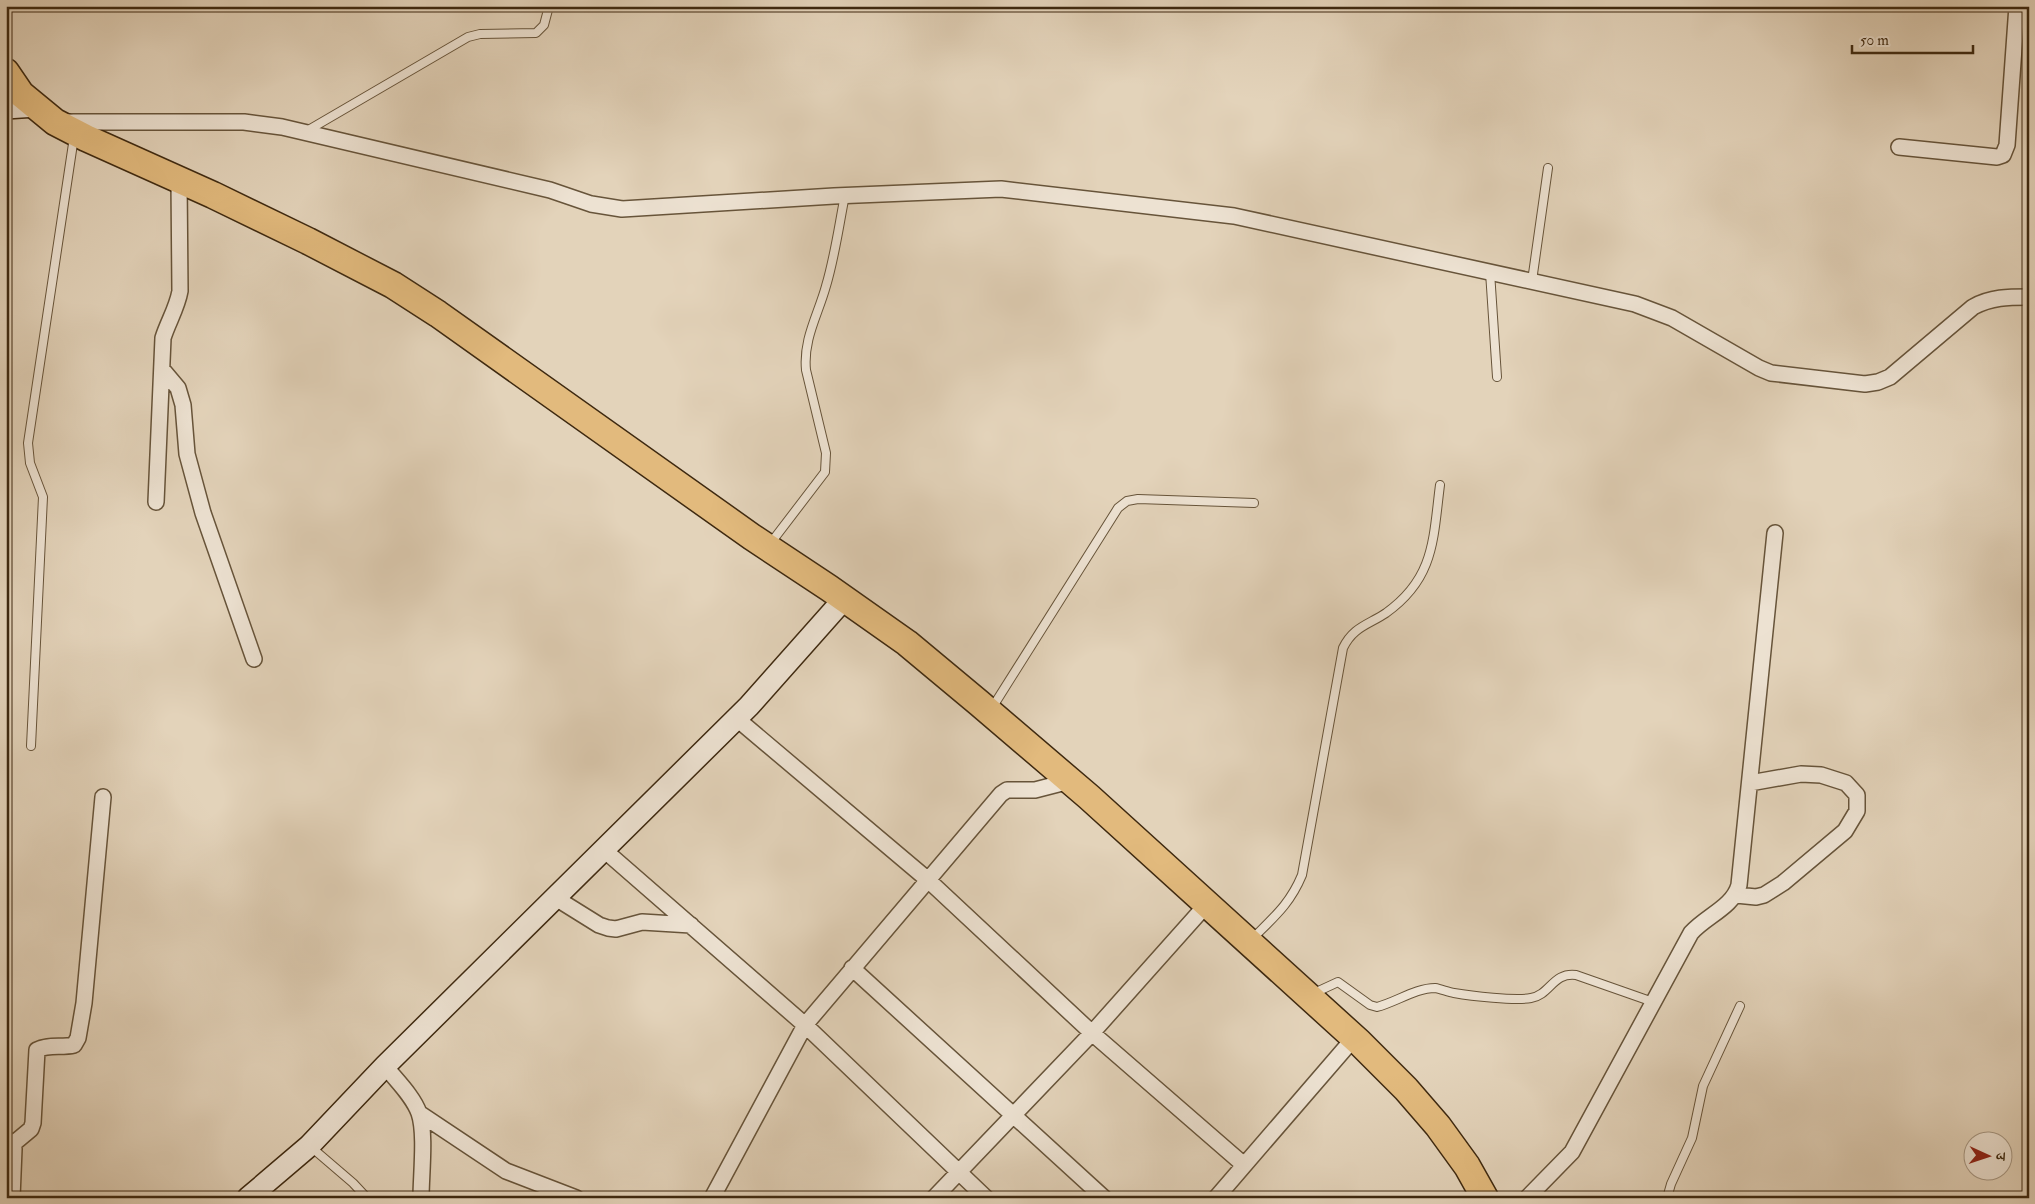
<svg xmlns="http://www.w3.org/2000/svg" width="2035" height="1204" viewBox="0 0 2035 1204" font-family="'IM FELL Double Pica','Noto Serif Devanagari',serif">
  <rect width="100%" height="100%" fill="#e3d3ba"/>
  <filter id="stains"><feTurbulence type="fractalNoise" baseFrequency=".004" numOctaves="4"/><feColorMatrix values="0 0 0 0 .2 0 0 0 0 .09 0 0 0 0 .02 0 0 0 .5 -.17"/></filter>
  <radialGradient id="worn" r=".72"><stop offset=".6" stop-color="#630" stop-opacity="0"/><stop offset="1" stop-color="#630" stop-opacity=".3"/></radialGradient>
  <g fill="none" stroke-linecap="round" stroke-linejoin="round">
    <defs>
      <path id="lane" d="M305,132L468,37L480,34L536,33L544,25L549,6
        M1490,272L1497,377
        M1532,281L1548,168
        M770,544L825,472L826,453L806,370C803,339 818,315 826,286C835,256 839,225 845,195
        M992,708L1118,508L1127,501L1138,499L1254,503
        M31,746L43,497L30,463L28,443L74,137
        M1252,939C1274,917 1290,904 1302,875L1343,648C1353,627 1368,625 1386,613C1435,578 1433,539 1440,485
        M1312,994L1338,982L1370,1005L1377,1007C1396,1002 1416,988 1435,988C1441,989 1448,992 1454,993C1471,996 1515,1001 1531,998C1550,995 1553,972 1576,975L1653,1002
        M311,1147L353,1183L367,1198
        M1667,1198L1671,1184L1692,1138L1703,1086L1740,1006"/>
      <path id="street" d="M64,122H244L282,127L550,190L591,204L622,209L834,196L1001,189L1234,216L1635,304L1672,318L1759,368L1771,373L1865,384L1878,382L1890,377L1973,307C1991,297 2008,297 2029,297
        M1899,147L1997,157L2003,155L2007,145L2017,6
        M162,369L178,388L183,405L187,454L203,513L254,659
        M156,502L163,338C168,322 177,308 180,291L179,180
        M736,718L928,880L1092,1033L1244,1165
        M603,849L805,1025L986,1198
        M1736,895L1756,897L1764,895L1783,883L1845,831L1857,811V795L1846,783L1821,775L1801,774L1750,783
        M554,897L599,925L608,928L616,929L642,922L691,925
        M852,968L1104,1198
        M385,1066C396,1080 413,1096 419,1113C426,1133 421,1175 421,1198
        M419,1113L506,1171L576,1198
        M6,1139L13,1144L14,1149L12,1198
        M13,1144L31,1129L33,1123L37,1050C48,1044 62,1048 74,1045L78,1038L84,1003L103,797
        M712,1198L805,1025L1001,794L1007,790H1035L1070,781
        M934,1198L1092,1033L1207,904
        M1216,1198L1354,1038
        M1527,1198L1572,1152L1691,933C1706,916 1733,907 1739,885L1775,533"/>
      <path id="secondary" d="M6,108L36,106
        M248,1198L309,1146L385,1066L749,706L844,599"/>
      <path id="highway" d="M6,72L21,94L55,122L86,138L213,195L308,241L393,285L438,314L752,537L829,588L907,643L979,703L1089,797L1359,1042L1406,1089L1438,1126L1467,1166L1485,1198"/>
    </defs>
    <use href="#lane" stroke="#67543a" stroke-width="10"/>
    <use href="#street" stroke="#67543a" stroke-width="18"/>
    <use href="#secondary" stroke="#3e2910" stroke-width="24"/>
    <use href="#highway" stroke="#3e2910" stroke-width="29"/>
    <use href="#lane" stroke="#ede2d2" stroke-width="8"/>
    <use href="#street" stroke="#ede2d2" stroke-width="15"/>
    <use href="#secondary" stroke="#ede2d2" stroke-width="21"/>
    <use href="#highway" stroke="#e2ba7d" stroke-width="26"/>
  </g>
  <rect width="2035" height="1204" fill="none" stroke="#e3d3ba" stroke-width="25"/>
  <rect x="8" y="8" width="2020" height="1189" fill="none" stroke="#3e2910" stroke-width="2.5"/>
  <rect x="12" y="12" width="2010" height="1179" fill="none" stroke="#3e2910"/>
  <g transform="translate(1988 1156) rotate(93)"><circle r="24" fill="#ede2d2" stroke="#a79884"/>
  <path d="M0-4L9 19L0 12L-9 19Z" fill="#8f2418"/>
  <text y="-8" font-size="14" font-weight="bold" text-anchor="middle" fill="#3e2910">उ</text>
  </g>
  <path d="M1852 45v8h121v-8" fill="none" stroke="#3e2910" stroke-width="2.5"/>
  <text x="1860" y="45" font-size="15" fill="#3e2910" stroke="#ede2d2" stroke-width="4" paint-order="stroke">50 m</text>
  <rect width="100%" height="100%" filter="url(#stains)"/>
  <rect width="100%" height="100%" fill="url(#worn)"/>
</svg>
